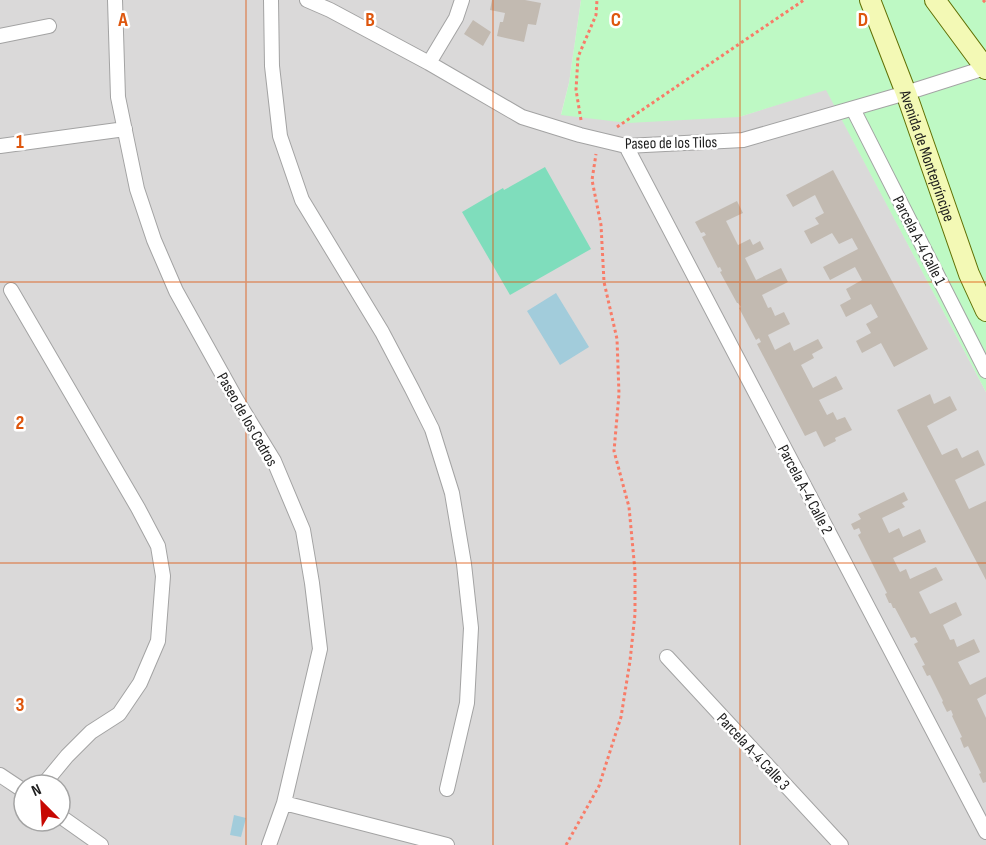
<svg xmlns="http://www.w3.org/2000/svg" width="986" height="845" viewBox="0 0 986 845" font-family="'Sofia Sans Condensed',sans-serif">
  <rect width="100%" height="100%" fill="#eeeae2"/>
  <path fill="#dad9d9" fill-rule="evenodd" d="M0,0H581L569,83L561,114L739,117L826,89L986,392V845H0ZM24,785H60V821H24Z"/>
  <path fill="#bef9c4" d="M581,0H986V392L826,90L739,117L628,123L561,115L569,83Z"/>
  <path fill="#7fddbc" d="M545,167L591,249L510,295L462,212L503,188L504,190Z"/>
  <path fill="#a2ccdb" d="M556,293L589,347L560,365L527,311Z
    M234,815L246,818L241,837L230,835Z"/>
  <path fill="#c2bab1" d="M492,0H525L541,3L536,25L528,24L524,42L497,36L500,22H503L505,13L490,10Z
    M473,20L491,32L483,46L464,34Z
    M833,170L928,349L894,367L881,343L862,353L856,341L871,333L866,324L878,317L871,304L846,317L840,305L851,299L846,289L862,280L855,267L830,280L823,267L858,249L852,238L839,244L832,233L811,244L804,231L819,224L815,218L824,213L815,195L793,207L786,195Z
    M737,201L743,213L726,221L738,245L750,239L753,245L760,241L764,249L745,258L756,280L781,268L788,282L762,295L768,308L771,307L775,316L784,312L790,324L768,335L775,350L790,342L794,351L818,339L823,348L812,354L814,358L801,365L813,388L836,376L843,389L819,400L827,415L833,412L837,420L845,417L852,430L835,438L836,441L824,447L816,431L805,436L757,344L761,342L759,338L756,340L739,308L741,307L738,303H737L720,272L722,271L720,267L718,268L702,237L706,235L704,232L701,233L695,222Z
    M930,394L934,404L950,396L957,410L927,426L942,455L957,448L962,458L978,450L985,465L955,480L969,509L986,501V580L897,410Z
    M904,492L908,500L902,503L905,507L882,518L889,533L899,528L903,537L920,529L926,542L893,558L900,572L906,569L910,579L936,567L943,580L919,592L930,614L956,602L962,615L943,625L950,640L954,639L957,647L974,639L980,652L958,662L970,685L986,677V694L977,699L986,718V782L983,783L979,774L981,773L968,746L964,748L960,738L962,737L952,716L953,715L951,710L947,712L942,702L943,701L930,675L927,676L922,666L925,665L914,644L918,642L915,637L911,638L895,608H893L891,603H889L885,594L887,593L858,535L861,533L859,528L854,530L851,524L861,519L858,514Z"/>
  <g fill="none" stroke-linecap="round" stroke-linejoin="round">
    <defs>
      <path id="street" d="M115,0L118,97L137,189L154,240L176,291L236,399L274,461L303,530L312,583L320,649L284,803L269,845
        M271,0L272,66L280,136L302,200L382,332L412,389L432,429L452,493L464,564L471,628L467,703L447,789
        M307,0L330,10L429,63L522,117L580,135L626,146L743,140L906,93L985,68
        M0,36L49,26
        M429,63L456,18L462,0
        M853,109L986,371
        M0,146L125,129
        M626,146L986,832
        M11,290L138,508L158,546L163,576L158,641L140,683L119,714L91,732L67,756L43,785
        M667,657L841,845
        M0,775L24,791
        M284,803L447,845
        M60,816L101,845"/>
      <g id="secondary">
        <path id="s1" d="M870,0L906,93L969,274L986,311"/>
        <path d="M935,0L986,69"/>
      </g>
    </defs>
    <use href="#street" stroke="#a3a3a3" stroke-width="16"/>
    <use href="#secondary" stroke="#617105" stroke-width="22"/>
    <path stroke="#f87c68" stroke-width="3" stroke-dasharray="3 3" stroke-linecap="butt" d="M983,0L986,3
      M581,120L576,90L578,57L596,15L597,0
      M617,127L804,0
      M566,845L599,786L621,717L630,661L635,614V571L629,507L614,451L619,394L617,339L604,282L601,225L592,180L596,154"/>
    <use href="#street" stroke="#fff" stroke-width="14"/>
    <use href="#secondary" stroke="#f3f9b5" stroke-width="20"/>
  </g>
  <path fill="none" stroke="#de560d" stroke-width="1.5" stroke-opacity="0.55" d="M246,0V845M493,0V845M740,0V845M0,282H986M0,563H986"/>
  <g text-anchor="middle" stroke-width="5" stroke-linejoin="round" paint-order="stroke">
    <g font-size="16" fill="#1c1c1c" stroke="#fff">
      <text transform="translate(671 142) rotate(-1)" y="6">Paseo de los Tilos</text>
      <text dy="6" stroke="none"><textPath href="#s1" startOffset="166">Avenida de Montepríncipe</textPath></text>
      <text transform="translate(920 240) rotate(63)" y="6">Parcela A-4 Calle 1</text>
      <text transform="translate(248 419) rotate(60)" y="6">Paseo de los Cedros</text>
      <text transform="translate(806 489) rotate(62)" y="6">Parcela A-4 Calle 2</text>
      <text transform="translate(754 751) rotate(47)" y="6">Parcela A-4 Calle 3</text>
    </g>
  </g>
  <g font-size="20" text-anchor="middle" font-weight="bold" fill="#de560d" stroke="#fff" stroke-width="5" stroke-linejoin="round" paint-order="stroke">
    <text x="123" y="26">A</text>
    <text x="370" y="26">B</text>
    <text x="616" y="26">C</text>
    <text x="863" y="26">D</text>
    <text x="20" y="148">1</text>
    <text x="20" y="429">2</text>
    <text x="20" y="711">3</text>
  </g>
  <g transform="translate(42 803) rotate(336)"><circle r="28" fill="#ffffff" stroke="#a4a4a4" stroke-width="1.5"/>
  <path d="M0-4.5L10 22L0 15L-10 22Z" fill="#c70802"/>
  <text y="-9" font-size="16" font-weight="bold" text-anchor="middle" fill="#1c1c1c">N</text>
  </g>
</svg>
